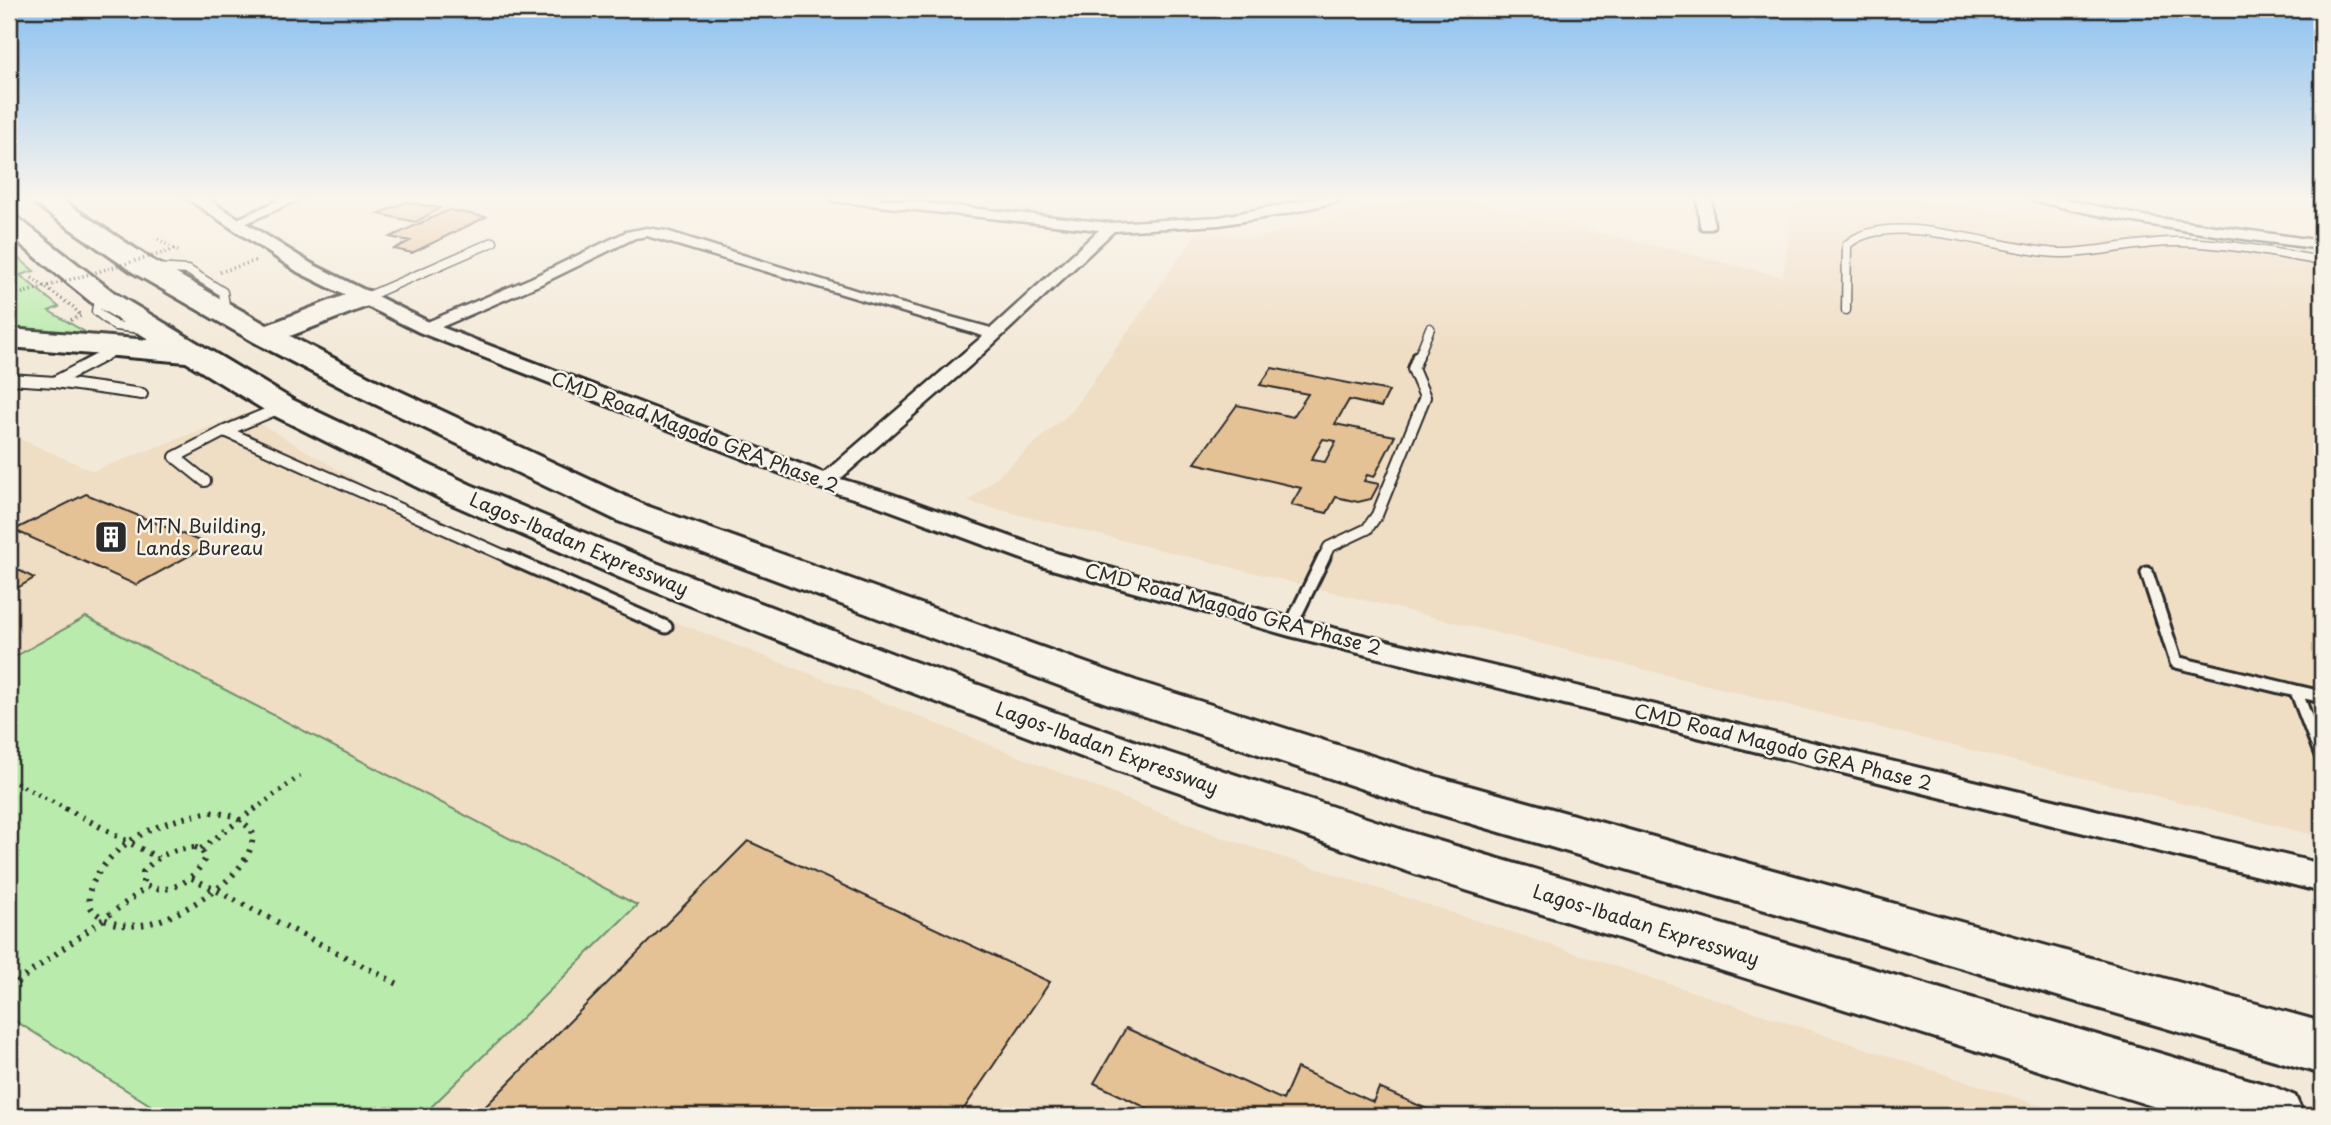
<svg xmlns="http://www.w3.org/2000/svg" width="2331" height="1125" viewBox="0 0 2331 1125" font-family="'Playpen Sans',sans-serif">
  <rect width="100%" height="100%" fill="#f3e9d8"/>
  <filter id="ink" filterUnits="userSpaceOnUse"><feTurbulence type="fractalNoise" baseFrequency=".0143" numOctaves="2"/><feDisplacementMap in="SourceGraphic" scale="14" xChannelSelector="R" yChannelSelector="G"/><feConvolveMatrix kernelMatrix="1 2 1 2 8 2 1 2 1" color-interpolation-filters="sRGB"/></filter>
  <g filter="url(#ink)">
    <path fill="#efddc4" d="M1419,197H1454L1783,277L1794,197H1896L2322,258V837L968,502L1073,410L1198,231L1258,237Z
      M244,414L447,534L852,690L1221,837L2072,1116H422L636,905L87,617L9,660V434L93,471Z"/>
    <path fill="#b8ebac" stroke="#728b6c" stroke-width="2" d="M9,250L34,271L20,275L59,307L49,311L85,332L83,337L17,333L9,323Z
      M86,617L637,905L422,1116H168L9,1017V660Z"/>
    <path fill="#e5c196" stroke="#2b2b2b" stroke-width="2" fill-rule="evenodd" d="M406,202L440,208L416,222L378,214Z
      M449,210L486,217L412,253L394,249L410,241L390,237Z
      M1272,368L1389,391L1381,407L1349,400L1335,424L1395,436L1374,477L1367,475L1364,481L1379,484L1371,499L1358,502L1336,497L1327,513L1291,505L1301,488L1195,463L1237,405L1293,417L1308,394L1260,385ZM1323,439L1336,441L1325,462L1311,460Z
      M86,494L209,545L136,585L14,530Z
      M9,565L34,578L9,593Z
      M748,841L1050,982L959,1116H476Z
      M1126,1028L1283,1100L1297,1068L1373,1102L1379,1088L1443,1116H1145L1149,1109L1094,1083Z"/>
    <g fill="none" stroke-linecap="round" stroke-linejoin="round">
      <defs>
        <path id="service-far2" d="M154,268L188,270L223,292L226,312
          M99,296L96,311L115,326L142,329
          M364,298L493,242
          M1846,310L1847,245C1889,206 2007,253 2061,253C2100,253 2140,241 2179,242C2227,243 2275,253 2322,261
          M101,358L116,350
          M1418,358L1430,328"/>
        <path id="service-far1" d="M9,379L55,382L142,394
          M56,381L104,356
          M280,408L225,431L512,559
          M205,481L175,457L225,431
          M1323,559L1329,547L1367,529L1377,515L1425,397L1413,369L1418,356"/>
        <path id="service" d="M508,557L666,627
          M2147,573L2176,662L2296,691L2322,758
          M1290,627L1324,557
          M2296,691L2322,697"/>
        <path id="minor" d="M286,197H304L238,227L233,228L226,224Z
          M826,197H869L1110,223L1219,217L1322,197H1345L1343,200L1281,215L1219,225L1114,231L971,365L832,486L825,488L815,482L818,478L983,336L647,236L635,238L541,284L432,331H420L418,328L420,325L531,278L626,232L647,228L666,231L874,296L991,328L1099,230L833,201Z
          M1697,197H1711L1714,226L1712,229H1702L1700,226Z
          M2030,197H2052L2143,216L2322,241V249C2225,237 2127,224 2032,200Z"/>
        <path id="tertiary" d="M185,197H204L312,264L433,324L834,477L891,494L1059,554L1291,618L2322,864V892L1290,636L1041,566L873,504L816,487L419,332L298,272Z"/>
        <path id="motorway" d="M29,197H57L154,261L267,325L353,292L363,290L373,292L377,298L373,304L290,336L376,380L644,505L1136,681L1444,779L2322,1022V1074L1425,810L1106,703L618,521L354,394L254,342L134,273L32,202Z
          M9,215L18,218L116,294L293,400L471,485L651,561L901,657L1148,746L1418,835L2274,1087L2295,1096L2304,1116H2184L1418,875L1116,770L871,677L623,579L445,501L271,414L186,362L9,347V329L150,340L96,306L9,235Z"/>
      </defs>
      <use href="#service-far2" stroke="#2b2b2b" stroke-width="11"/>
      <use href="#service-far1" stroke="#2b2b2b" stroke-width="14"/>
      <use href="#service" stroke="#2b2b2b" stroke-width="17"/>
      <use href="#minor" stroke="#2b2b2b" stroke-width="5"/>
      <use href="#tertiary" stroke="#2b2b2b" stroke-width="6"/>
      <use href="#motorway" stroke="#2b2b2b" stroke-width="6"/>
      <path stroke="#2b2b2b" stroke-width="3.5" stroke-dasharray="1 3.5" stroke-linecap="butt" d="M158,239L181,253
        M220,272L258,260
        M32,278L73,307L81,316L68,321"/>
      <path stroke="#2b2b2b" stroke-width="5" stroke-dasharray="2 6" stroke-linecap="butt" d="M9,779L68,810
        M254,810L300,776"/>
      <path stroke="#2b2b2b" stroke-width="6" stroke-dasharray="2.5 7" stroke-linecap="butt" d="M65,808L158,858
        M211,812L235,816L252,830C256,851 238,871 223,884C193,907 138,942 101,917C96,913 92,911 90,905C86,894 92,884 97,875C122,835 167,820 211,812Z
        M195,847L201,849L206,858C193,881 169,897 143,885V872C157,856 173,848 195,847Z
        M201,849L256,808
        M192,878L398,984
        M9,988L146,888"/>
      <use href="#service-far2" stroke="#f7f3e8" stroke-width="8"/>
      <use href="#service-far1" stroke="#f7f3e8" stroke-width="10"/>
      <use href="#service" stroke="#f7f3e8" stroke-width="11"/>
      <use href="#minor" fill="#f7f3e8" fill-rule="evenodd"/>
      <use href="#tertiary" fill="#f7f3e8" fill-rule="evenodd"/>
      <use href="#motorway" fill="#f7f3e8" fill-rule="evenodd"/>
      <path stroke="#2b2b2b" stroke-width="3.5" stroke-dasharray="1 3.5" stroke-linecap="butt" d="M9,297L177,249"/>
    </g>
  </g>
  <linearGradient id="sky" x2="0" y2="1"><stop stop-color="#8bc0f0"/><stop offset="0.56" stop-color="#faf5ed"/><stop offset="1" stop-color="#faf5ed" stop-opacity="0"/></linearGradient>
  <rect width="2331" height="354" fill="url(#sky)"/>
  <defs>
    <symbol id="building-square" viewBox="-11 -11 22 22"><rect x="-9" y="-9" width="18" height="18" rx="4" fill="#2b2b2b" stroke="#f7f3e8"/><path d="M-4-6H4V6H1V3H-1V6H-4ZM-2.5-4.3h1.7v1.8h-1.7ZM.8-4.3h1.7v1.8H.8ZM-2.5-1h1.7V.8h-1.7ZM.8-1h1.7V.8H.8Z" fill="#fff"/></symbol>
  </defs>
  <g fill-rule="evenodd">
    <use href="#building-square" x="92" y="518" width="38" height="38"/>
  </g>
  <g text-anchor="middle" stroke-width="5" stroke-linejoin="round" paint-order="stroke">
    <g font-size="19" fill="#2b2b2b" stroke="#f7f3e8">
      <text transform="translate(695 432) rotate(21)" y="7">CMD Road Magodo GRA Phase 2</text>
      <text transform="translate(579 544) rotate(23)" y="7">Lagos-Ibadan Expressway</text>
      <text transform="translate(1233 609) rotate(15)" y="7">CMD Road Magodo GRA Phase 2</text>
      <text transform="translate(1783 747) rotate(14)" y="7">CMD Road Magodo GRA Phase 2</text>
      <text transform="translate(1107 748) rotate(20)" y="7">Lagos-Ibadan Expressway</text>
      <text transform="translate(1646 925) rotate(17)" y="7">Lagos-Ibadan Expressway</text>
    </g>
    <g font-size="19" fill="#2b2b2b" stroke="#f7f3e8" text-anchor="start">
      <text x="136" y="533">MTN Building,<tspan x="136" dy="22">Lands Bureau</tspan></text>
    </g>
  </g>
  <rect width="2331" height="1125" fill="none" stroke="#f7f3e8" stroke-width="35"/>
  <rect x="18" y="18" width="2296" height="1090" fill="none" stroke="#2b2b2b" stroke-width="2.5" filter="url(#ink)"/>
</svg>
